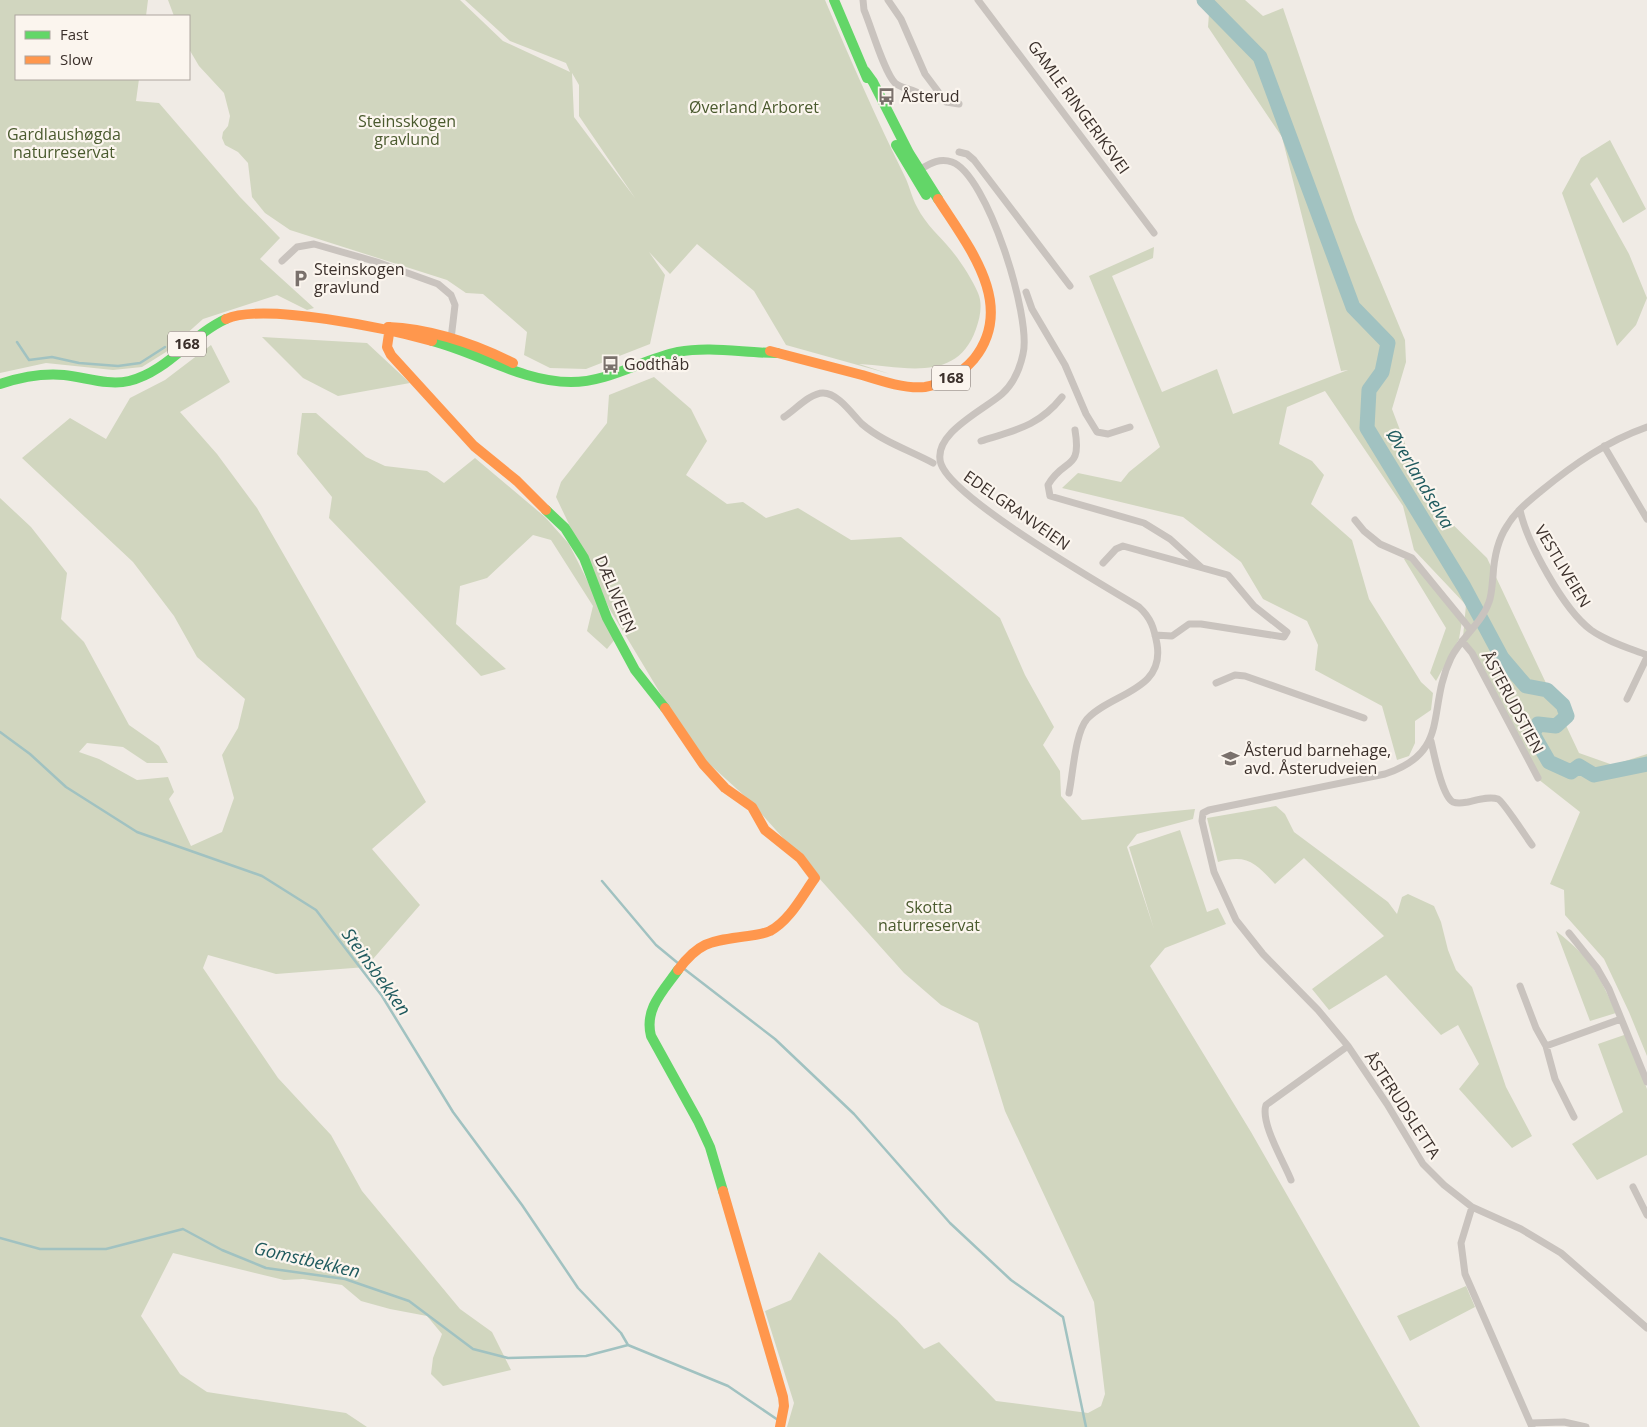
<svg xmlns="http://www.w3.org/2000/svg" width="1647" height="1427" viewBox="0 0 1647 1427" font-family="'Open Sans',sans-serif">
  <rect width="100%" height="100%" fill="#f0ebe5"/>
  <path fill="#d1d6bf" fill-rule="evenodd" d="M0,0H148L146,16H16V79H139L136,101L159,103L240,197L280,238L260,259L314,308L307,310L277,295L203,319L166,352L142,367L113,370L46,363L0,373Z
    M168,0H460L503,41L570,72L566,63L510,41L465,0H825C851,61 877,120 906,179C910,188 912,198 917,207C926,225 940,236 952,251C961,262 972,279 978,293C983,304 980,318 976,329C957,384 902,366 859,364L890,374L786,345L754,291L697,244L670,274L649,252L665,275L650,344L586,369L550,368L524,355L527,332L483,294L466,293L447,280L290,230L265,213L252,197L248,163L238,152L225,145L222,138L223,132L228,126L230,116L224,93L199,66L189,49V16H174ZM572,73L579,85V116L635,198L574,117Z
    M1210,0H1245L1263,16L1283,8L1355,220L1405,340L1406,362L1392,409L1406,446L1441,513L1487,558L1579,753L1613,765L1647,754V1056L1629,1012L1604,959L1565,915L1564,890L1550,884L1580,812L1538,779L1463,637L1466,605L1414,550L1403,506L1325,391L1287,407L1279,444L1312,461L1324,475L1311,504L1352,540L1369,599L1421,682L1433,693L1431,710L1415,721V743L1409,756L1397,760L1382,706L1315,670L1318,645L1307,621L1263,599L1241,562L1183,517L1062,488L1078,473L1121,482L1129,472L1160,447L1089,276L1154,247L1153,258L1112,276L1162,392L1217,369L1233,414L1348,370L1341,371L1282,137L1208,27Z
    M1610,140L1646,209L1623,223L1597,177L1590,184L1629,254L1647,298L1636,325L1617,346L1562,193L1581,158Z
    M262,337L367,343L410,383L338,396L303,378Z
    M211,345L230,382L180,412L217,454L257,508L426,802L372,849L420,905L366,967L276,974L208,955L203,968L278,1078L331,1135L362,1191L460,1309L492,1332L511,1370L443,1386L431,1374L433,1358L442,1334L427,1316L390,1309L361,1301L342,1285L303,1279L284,1280L173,1253L141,1316L180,1374L207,1392L346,1413L367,1427H0V498L31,527L67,573L61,619L84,642L129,725L159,746L168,763H147L123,747L87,743L79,752L99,759L137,780L168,777L174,792L169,799L191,846L222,832L234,798L222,755L238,728L245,699L197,657L174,616L133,562L22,458L70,418L106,439L130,398L165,380Z
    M654,377L691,409L707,441L686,475L727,504L743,502L766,518L798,508L851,540L901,537L1000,618L1025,675L1054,727L1043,745L1060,771L1061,796L1082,820L1195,809L1193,819L1137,834L1127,847L1154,929L1129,847L1180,830L1207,912L1218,908L1226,924L1165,948L1150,966L1251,1132L1420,1427H787L794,1403L765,1311L791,1300L819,1252L897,1320L924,1349L939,1342L996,1401L1088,1413L1101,1406L1105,1394L1094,1302L1005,1111L978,1023L941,1005L904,973L748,799L695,751L609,608L556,497L561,482L607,423L609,395Z
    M302,413H316L366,457L385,466L427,471L444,483L475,458L545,517L569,544L616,638L607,649L587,631L593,606L551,540L533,535L487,578L460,586L456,624L506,669L481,676L329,518L332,497L297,454Z
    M1407,557L1462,621L1459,639L1436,681L1430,673L1446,628L1404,559Z
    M1276,806L1285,814L1294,832L1388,902L1397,914L1402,897L1408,894L1434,906L1441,922L1448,950L1456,970L1472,987L1506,1087L1532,1136L1512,1148L1459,1089L1479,1064L1458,1025L1441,1035L1386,975L1329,1010L1312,989L1384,936L1304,858L1275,884C1255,863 1248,854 1218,862L1207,818Z
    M1556,931C1590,957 1599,974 1616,1013L1590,1021Z
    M1627,1034L1647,1089V1155L1597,1180L1572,1144L1623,1112L1598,1044Z
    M1466,1286L1475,1307L1410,1341L1397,1316Z"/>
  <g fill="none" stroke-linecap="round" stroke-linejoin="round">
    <path stroke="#a1c2c1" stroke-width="2.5" d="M17,342L29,360L52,357L79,363L118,366L140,363L165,347
      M0,732L30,754L66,787L137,832L262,876L316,910L382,996L453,1112L522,1205L578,1288L621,1333L628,1345
      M602,881L656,945L679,964
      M683,968L775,1039L854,1114L950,1223L1011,1280L1063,1317L1086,1427
      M0,1238L40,1249H106L183,1229L222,1250L266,1268L345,1279L409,1301L473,1349L508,1358L586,1356L628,1345
      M628,1345L728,1386L778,1420"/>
    <path stroke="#a1c2c1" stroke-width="15" d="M1204,0L1260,57L1353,307L1388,343L1382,372L1369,390L1367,428L1464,587L1502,658L1526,686L1547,690L1563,705L1567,716L1556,726L1538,724L1533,734L1549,762L1571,772L1579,766L1594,775L1647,764"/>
    <path stroke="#c9c3be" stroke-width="7" d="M863,0L864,10C871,26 884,72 895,83C901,89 914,88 923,96
      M888,0L901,19L925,74L946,102L959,104
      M978,0L1154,233
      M959,152L967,154L974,160L1070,286
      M917,171C928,165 938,157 952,162C987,174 1032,318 1023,354C1020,368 1013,384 1002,394C984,410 931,434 941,464C954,500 1100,583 1139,607C1151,618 1154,628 1157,644C1165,691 1111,693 1087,719C1075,733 1073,774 1069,793
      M282,261L297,247L314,244L377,262L438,284L451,295L455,305L451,339
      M1026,292L1032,309L1065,365L1086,414L1097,432L1108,434L1130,427
      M784,417C795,410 810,393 823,393C838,393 852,414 862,424C883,442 909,450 933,463
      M1075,430C1082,472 1064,457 1048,485L1050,496L1144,523L1170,539L1201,567
      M981,441C1016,430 1039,426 1062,397
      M1604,446L1647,519
      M1520,510C1527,543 1564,610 1591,630C1608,642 1629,648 1647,655
      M1355,520L1364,531L1380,544L1412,558L1470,629
      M1103,563L1116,549L1123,546L1228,575L1254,606L1287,632L1284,637L1201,624H1189L1172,636L1155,635
      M1462,641L1472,653L1538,778
      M1216,683L1235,675L1245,676L1364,718
      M1627,699L1647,657
      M1431,741C1434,754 1442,796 1453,802C1458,804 1462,803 1468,802C1477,800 1489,796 1498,799C1503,801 1526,837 1532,845
      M1569,933L1597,968L1609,989L1647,1082
      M1520,986L1536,1028L1546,1046L1621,1019
      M1546,1046L1555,1079L1574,1117
      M1291,1180C1284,1162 1260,1123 1266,1105L1348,1046
      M1633,1187L1647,1215
      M1472,1207L1521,1229L1561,1253L1647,1328
      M1531,1423L1564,1422L1586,1427
      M1532,1427L1465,1274L1461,1243L1472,1207L1444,1185L1423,1164L1387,1104L1348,1046L1318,1010L1263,954L1236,920L1214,872L1202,821L1203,813L1209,810L1385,774C1452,752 1426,709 1451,658C1461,638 1482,623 1489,602C1492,594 1492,584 1493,576C1494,558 1497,541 1507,526C1515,512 1529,501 1541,491C1574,464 1607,441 1647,427"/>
    <path stroke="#63d668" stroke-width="10" d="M834,0L867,78
      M865,71L873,82L909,153L938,199
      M896,145L926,195
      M432,341C478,353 523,382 571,382C609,382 641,360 678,352C710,346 744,353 777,353
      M0,384C21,377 42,373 64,375C85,377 108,386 129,381C167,372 191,335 226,319
      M546,510L565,528L584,558L607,618L635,670L665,708
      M678,970C663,991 644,1009 651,1036L698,1121L710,1147L723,1191"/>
    <path stroke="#ff974d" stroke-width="10" d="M226,319C264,302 389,329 432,341
      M388,327C433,329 473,343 513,363
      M390,327L387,347L391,355L474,446L517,481L546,510
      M770,351C801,359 831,367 862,375C881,381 905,389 925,387C943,384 962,373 974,359C1017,305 968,246 938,199
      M665,708L703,764L725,788L752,807L765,830L800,858L815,878C802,896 790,920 770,931C763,934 756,935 748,936C713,941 700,940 678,970
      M723,1191L783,1397L784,1406L780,1427"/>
  </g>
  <defs>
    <symbol id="bus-bare" viewBox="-9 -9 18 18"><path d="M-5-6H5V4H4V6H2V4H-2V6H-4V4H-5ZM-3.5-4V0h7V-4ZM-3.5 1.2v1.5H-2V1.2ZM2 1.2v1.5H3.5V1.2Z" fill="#7a716c" stroke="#fbf5ee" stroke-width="2.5" paint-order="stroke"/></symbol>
    <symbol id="parking-bare" viewBox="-9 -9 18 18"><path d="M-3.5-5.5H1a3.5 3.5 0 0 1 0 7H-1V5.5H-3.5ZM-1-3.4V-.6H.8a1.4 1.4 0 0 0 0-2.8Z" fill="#7a716c" stroke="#fbf5ee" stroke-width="2.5" paint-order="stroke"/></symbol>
    <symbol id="school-bare" viewBox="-9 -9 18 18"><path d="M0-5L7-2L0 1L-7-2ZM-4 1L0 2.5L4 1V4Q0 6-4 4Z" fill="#7a716c" stroke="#fbf5ee" stroke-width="2.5" paint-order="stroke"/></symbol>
  </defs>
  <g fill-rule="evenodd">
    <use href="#bus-bare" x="874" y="84" width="25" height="25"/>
    <use href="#parking-bare" x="288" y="266" width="25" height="25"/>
    <use href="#bus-bare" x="598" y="352" width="25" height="25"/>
    <use href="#school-bare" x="1218" y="746" width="25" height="25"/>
  </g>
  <g text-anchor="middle" stroke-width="4.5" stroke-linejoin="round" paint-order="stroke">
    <g fill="#fbf5ee" stroke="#756b66" stroke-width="1">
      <rect x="168" y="331.5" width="38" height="25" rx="4"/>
      <rect x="932" y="365.5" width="38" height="25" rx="4"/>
    </g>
    <g font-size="15" font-weight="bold" fill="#3b302b">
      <text x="187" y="349">168</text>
      <text x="951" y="383">168</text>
    </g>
    <g font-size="16" fill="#3b302b" stroke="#fbf5ee" text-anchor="start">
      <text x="901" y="102">Åsterud</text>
      <text x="314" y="275">Steinskogen<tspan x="314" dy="18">gravlund</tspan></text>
      <text x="624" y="370">Godthåb</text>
      <text x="1244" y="756">Åsterud barnehage,<tspan x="1244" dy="18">avd. Åsterudveien</tspan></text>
    </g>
    <g font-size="16" fill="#4a5a2e" stroke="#fbf5ee">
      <text x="754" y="113">Øverland Arboret</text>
      <text x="407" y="127">Steinsskogen<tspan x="407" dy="18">gravlund</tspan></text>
      <text x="64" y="140">Gardlaushøgda<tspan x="64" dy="18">naturreservat</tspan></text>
      <text x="929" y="913">Skotta<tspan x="929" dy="18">naturreservat</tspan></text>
    </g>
    <g font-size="16" fill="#3b302b" stroke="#fbf5ee">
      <text transform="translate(1079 107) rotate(54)" y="6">GAMLE RINGERIKSVEI</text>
      <text transform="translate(1017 510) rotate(35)" y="6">EDELGRANVEIEN</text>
      <text transform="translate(1563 566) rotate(59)" y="6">VESTLIVEIEN</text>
      <text transform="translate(616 594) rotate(67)" y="6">DÆLIVEIEN</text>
      <text transform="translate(1513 702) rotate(62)" y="6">ÅSTERUDSTIEN</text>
      <text transform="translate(1403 1105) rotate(57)" y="6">ÅSTERUDSLETTA</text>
    </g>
    <g font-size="18" font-style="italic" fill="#1f5a5e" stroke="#fbf5ee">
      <text transform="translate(1420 479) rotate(59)" y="6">Øverlandselva</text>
      <text transform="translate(376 972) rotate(54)" y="6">Steinsbekken</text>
      <text transform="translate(307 1260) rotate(13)" y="6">Gomstbekken</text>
    </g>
  </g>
  <rect x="15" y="15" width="175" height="65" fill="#fbf5ee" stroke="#aea6a0"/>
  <rect x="25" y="31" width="25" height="8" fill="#63d668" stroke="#aea6a0"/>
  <text x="60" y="40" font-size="15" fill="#3b302b">Fast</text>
  <rect x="25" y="56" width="25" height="8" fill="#ff974d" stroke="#aea6a0"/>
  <text x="60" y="65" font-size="15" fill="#3b302b">Slow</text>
</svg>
